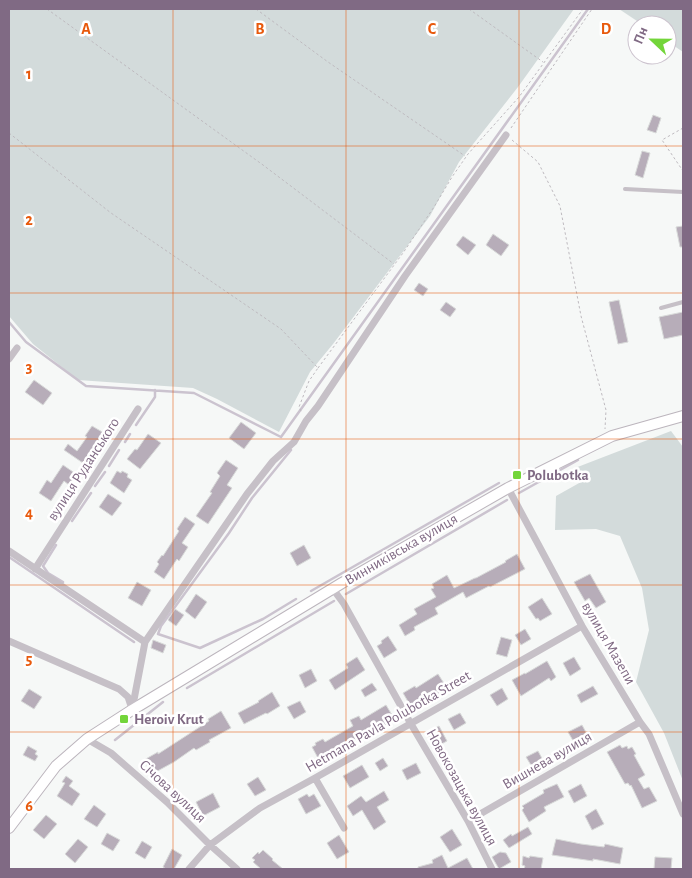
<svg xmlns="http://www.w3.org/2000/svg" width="692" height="878" viewBox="0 0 692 878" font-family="'Alegreya Sans',sans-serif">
  <rect width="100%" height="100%" fill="#f6f8f7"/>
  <path fill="#d3dbdb" d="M9,9H574L518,87L459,162L430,216L333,344L310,372L279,432L217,399L193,388L78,380L33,344L9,316Z
    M619,9H683V52L667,41V25H643Z
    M671,431L683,447V781L664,733L636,682L649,630L642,588L620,536L596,529L555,530L556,496L581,482L575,468Z"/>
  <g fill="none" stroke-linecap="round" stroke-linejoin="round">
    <path stroke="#cbc3cf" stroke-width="2.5" d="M9,322L26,342L86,386L194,393L281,437L588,9
      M136,425L155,397V390
      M125,442L130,434
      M291,450L252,498L229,533L161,626L158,634L200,648L263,619L296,599
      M109,466L119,450
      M95,486L105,472
      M519,493L578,460
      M72,521L91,493
      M56,545L43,566L48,573L63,582
      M9,557L134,642
      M311,591L499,483
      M346,594L507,500
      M187,688L334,601
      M115,740L163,702"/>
  </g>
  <path fill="#b7adb9" stroke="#d8dad9" d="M653,115L661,118L656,133L647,130Z
    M642,151L650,153L643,178L635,175Z
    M683,226V247H680L676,227Z
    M493,234L509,245L501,256L486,245Z
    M463,236L476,245L468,255L456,245Z
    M419,283L428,289L423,296L414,290Z
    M619,300L628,342L618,344L609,302Z
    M446,302L456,309L450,317L440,310Z
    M683,312V335L664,339L659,317Z
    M34,380L52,393L43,405L25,392Z
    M241,422L256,433L244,449L229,438Z
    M92,426L104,433L83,463L64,450L68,444L77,451L87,437L85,436Z
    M148,434L161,443L140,469L127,459L135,449L137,450Z
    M226,460L238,468L227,485L232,488L208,524L196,516L212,493L210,492L220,476L217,473Z
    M63,465L76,474L69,485L64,481L51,501L39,493L47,480L51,483Z
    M117,471L121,473L122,471L128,474L127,477L132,480L124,493L110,483Z
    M108,494L122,503L112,516L99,507Z
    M185,517L195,524L182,543L188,547L179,561L177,559L164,579L154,572L159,564L157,562L162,555L163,556L179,531L177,529Z
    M304,545L311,558L297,566L290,553Z
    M517,554L525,569L490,587L489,586L466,598L463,592L435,608L438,614L414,627L415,630L405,636L399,625L417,614L414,609L436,597L431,589L434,588L432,584L447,575L454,588L475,578H476L506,562L505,561Z
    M590,574L606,602L596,608L589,598L585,601L574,582Z
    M137,582L151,590L142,606L128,598Z
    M196,594L207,602L195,619L185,611Z
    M542,598L552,614L540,621L538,618L536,619L528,607Z
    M175,609L184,615L176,626L168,620Z
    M525,629L531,639L521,645L515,635Z
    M388,636L397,650L384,658L377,646L382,643L381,641Z
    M501,637L512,640L507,657L496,654Z
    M153,640L166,645L163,653L151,648Z
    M357,657L365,670L335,690L329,680L348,668L346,664Z
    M574,657L581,669L570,676L563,663Z
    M547,661L556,677L551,681L549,678L521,696L512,680L525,673V674Z
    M311,669L317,681L305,688L299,675Z
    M438,674L447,688L432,697L430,693L410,705L403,693L415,686L416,688Z
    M372,683L377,690L365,697L361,690Z
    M593,686L598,694L581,703L577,695Z
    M502,688L508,699L497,706L490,695Z
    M29,689L42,697L34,709L21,701Z
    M272,692L280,706L267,714L266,713L244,724L238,713L259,702L258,701Z
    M300,701L306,712L294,719L287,707Z
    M386,705L395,720L382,727L381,725L354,740L344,745L346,748L340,751L338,748L318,758L312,747L316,745L315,743L323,739L325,742L353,726L350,720L359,716L361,720Z
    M221,711L231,728L209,740L210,742L196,750L194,748L174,762L152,774L144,760L158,752V754L209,721L208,719Z
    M460,713L466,723L454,730L448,719Z
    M582,725L588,736L575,744L568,732Z
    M439,726L447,741L434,748L426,733Z
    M620,745L622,748L627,746L628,749L632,747L636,754L634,755L645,775L638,779L644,789L649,787L657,801L642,808L631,785L630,786L628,783L625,784L607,752Z
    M28,746L37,751L35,754L38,756L35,761L23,755Z
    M538,751L545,764L534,770L526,757Z
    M383,758L388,766L380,771L375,763Z
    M416,763L421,773L407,780L402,770Z
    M362,765L369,777L350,788L343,776Z
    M66,776L73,781L69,786L80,794L72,806L57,796L65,783L62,782Z
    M258,777L266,790L255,796L247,784Z
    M557,784L564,797L544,807L546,811L529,822L522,810L524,808L522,806L544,793L543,790Z
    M581,784L587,796L574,803L568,791Z
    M384,791L389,800L377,807L386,822L374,830L362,810L353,816L347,806L361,796L366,802Z
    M213,793L220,807L203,816L196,802Z
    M307,794L309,797L314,794L321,806L306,814L298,799Z
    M94,805L106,814L97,827L84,819Z
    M596,809L604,824L592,830L585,816Z
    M46,815L57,824L44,839L33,830Z
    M528,827L532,834L509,848L503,840L511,834L512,836Z
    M452,829L462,845L450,852L440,837Z
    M107,833L120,840L113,851L101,844Z
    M339,835L349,852L337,859L327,843Z
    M78,839L88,847L75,863L65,854Z
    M556,839L581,844L604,847L605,844L623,848L620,864L593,859V861L552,855Z
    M142,841L152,847L145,859L135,853Z
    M172,849L182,855L174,869H166L163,867Z
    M263,850L273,859L272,860L283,869H261L253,862L255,860L252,858L258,852L259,854Z
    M500,852L506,853L511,862L499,869L492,857Z
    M442,855L448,868L467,858L473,869H418V867L433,863L432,860Z
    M523,856L529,858L530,856L543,858L541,869H524L525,866L522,865Z
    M655,857L672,858L671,869H654Z"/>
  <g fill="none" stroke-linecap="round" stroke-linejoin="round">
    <defs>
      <path id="secondary" d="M9,828L56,766L87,739L132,710L342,583L508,488L612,436L683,416"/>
    </defs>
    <use href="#secondary" stroke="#bcb5bd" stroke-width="12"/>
    <path stroke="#bebabf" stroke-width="1" stroke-dasharray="2.5 2.5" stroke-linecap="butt" d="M47,9L263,165L394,264
      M256,9L328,62L465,156
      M469,9L543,62
      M511,128L592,9
      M683,128L662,140L683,171
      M9,133L111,213L281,329L318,368L309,381L299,407L302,413
      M512,140L538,162L560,206L581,316L606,410L605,429
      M318,368L403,253L434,207L452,177L468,154L519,97L583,9"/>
    <path stroke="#c6c0c7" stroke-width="4" d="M625,189L683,192
      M661,308L683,302"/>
    <path stroke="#c6c0c7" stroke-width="7" d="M9,359L17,348
      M508,488L582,626L640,722L649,734L683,814
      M9,551L145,642
      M35,569L138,409
      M333,589L344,604L411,724L468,821L492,869
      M9,641L119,689L128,697L132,709
      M132,710L145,642L247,494L273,461L294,442L306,421L318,406L405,276L506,135
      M87,739L111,753L167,802L210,845L237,869
      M315,778L344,828
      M468,821L640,722
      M189,869L210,845L260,808L315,778L582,626"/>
    <use href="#secondary" stroke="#fff" stroke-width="10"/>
  </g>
  <path fill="none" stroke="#e8590c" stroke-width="1" stroke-opacity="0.55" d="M173,9V869M346,9V869M519,9V869M9,146H683M9,293H683M9,439H683M9,585H683M9,732H683"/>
  <g fill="#73d53a" stroke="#fff" stroke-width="2">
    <rect x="512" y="470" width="10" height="10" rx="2.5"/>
    <rect x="119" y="714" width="10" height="10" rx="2.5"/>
  </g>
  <g text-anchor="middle" stroke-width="5" stroke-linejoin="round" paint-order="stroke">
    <g font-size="15" fill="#806a84" stroke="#fff">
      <text transform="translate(83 469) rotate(-57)" y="5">вулиця Руданського</text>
      <text transform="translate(401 549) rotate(-30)" y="5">Винниківська вулиця</text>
      <text transform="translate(609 643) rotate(60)" y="5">вулиця Мазепи</text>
      <text transform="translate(388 721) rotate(-30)" y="5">Hetmana Pavla Polubotka Street</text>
      <text transform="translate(547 760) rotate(-30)" y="5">Вишнева вулиця</text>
      <text transform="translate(462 787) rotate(61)" y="5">Новокозацька вулиця</text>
      <text transform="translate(173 791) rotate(43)" y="5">Січова вулиця</text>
    </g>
    <g font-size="15" font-weight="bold" fill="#806a84" stroke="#fff" text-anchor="start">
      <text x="527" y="480">Polubotka</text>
      <text x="134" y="724">Heroiv Krut</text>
    </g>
  </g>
  <g font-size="16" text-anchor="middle" font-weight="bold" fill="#e8590c" stroke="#fff" stroke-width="5" stroke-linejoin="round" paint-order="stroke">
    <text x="86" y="34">A</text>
    <text x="260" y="34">B</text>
    <text x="432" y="34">C</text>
    <text x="606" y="34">D</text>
    <text x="29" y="79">1</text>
    <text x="29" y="225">2</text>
    <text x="29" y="372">3</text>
    <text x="29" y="518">4</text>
    <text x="29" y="664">5</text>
    <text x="29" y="811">6</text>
  </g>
  <rect width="692" height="878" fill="none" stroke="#806a84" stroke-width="20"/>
  <g transform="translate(652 40) rotate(292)"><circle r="24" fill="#ffffff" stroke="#ccc3ce"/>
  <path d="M0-4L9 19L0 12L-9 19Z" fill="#73d53a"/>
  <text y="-8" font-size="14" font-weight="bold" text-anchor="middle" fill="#806a84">Пн</text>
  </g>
</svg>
